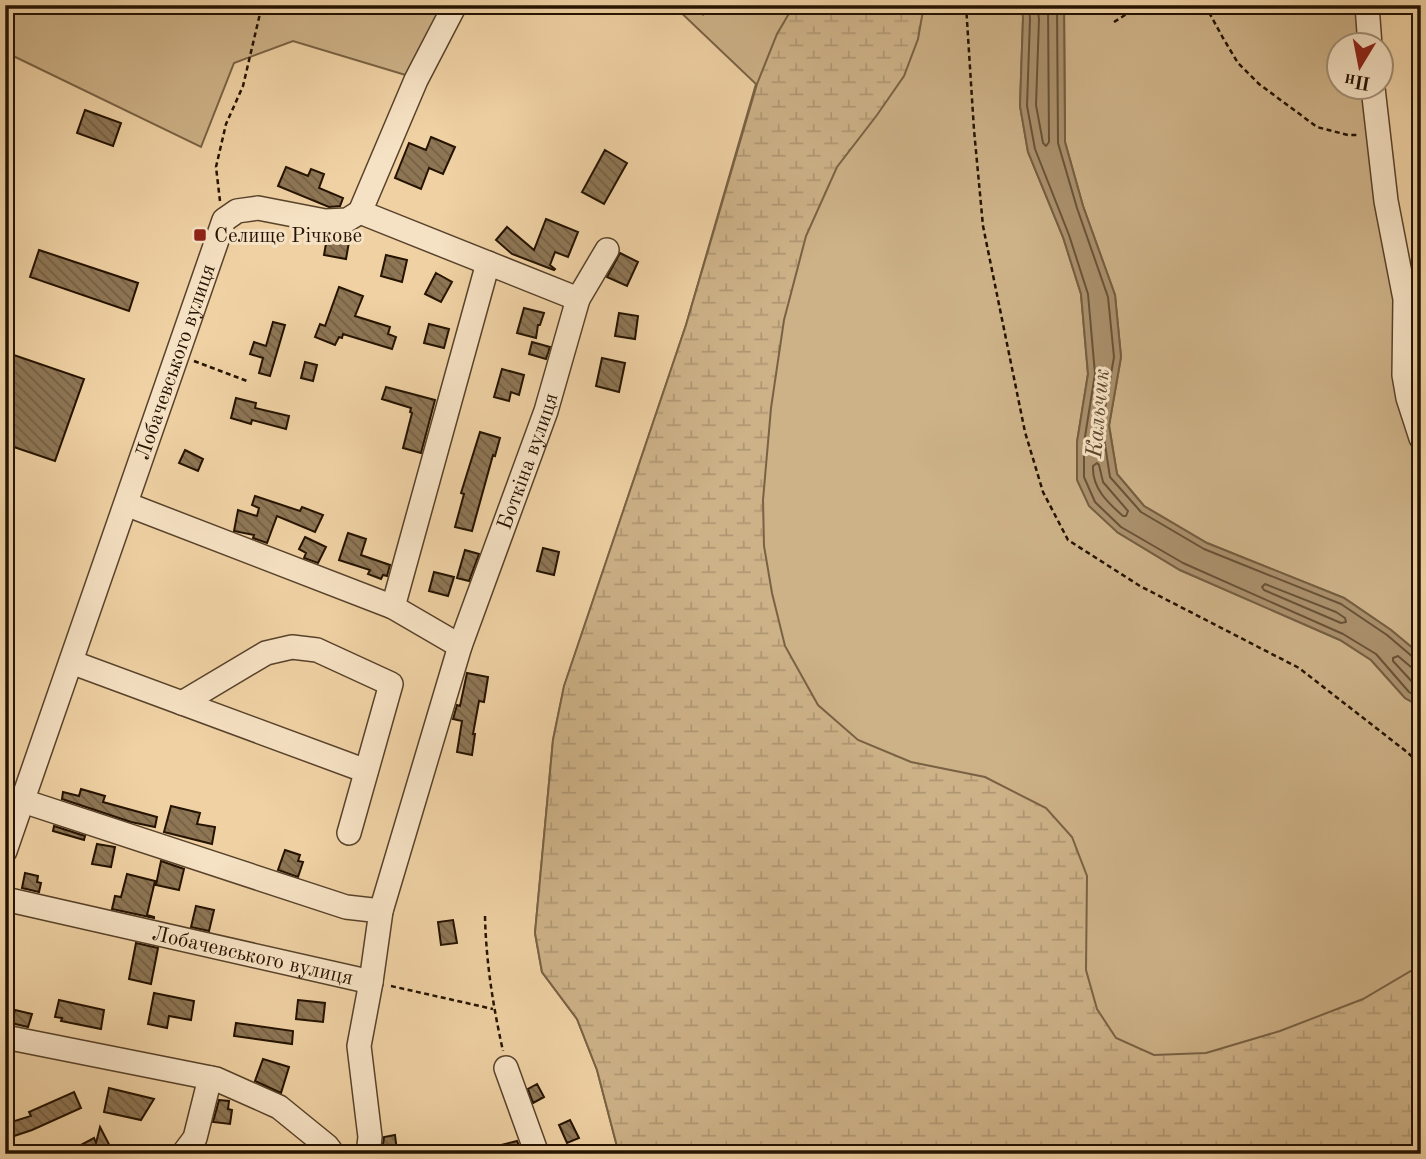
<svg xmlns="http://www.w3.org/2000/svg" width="1426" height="1159" viewBox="0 0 1426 1159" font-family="'Old Standard TT',serif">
  <defs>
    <pattern id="wetland-marsh" width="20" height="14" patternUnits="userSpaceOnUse" patternTransform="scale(1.75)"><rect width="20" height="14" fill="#cdb187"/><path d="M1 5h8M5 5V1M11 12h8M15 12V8" fill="none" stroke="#b09773"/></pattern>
    <pattern id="building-back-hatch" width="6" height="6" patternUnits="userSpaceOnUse" patternTransform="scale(1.75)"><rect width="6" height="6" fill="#8e7655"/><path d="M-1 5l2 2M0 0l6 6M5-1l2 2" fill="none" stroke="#746044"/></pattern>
  </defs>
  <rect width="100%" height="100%" fill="#efd1a3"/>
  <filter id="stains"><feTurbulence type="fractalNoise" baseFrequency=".00286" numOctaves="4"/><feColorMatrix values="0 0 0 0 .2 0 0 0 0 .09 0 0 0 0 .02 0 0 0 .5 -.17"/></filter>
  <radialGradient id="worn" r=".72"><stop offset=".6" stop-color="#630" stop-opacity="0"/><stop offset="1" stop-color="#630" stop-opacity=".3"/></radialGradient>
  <path fill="#cdb187" stroke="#796244" stroke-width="2" d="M5,5H445L409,76L293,41L234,63L201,147L5,52Z
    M673,5H1022L1023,18L1020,106L1028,152L1063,237L1081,294L1088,374L1077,442L1117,532L1180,570L1340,640L1371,660L1405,698L1421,707V1154H619L597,1070L577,1019L542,972L535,933L553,740L564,687L686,325L756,84Z
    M1064,5H1361L1364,45L1338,46V88H1366L1396,283L1412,437L1421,456V655L1391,630L1344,598L1207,543L1144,506L1117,474L1109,425L1121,357L1115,295L1083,206L1065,142Z"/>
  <path fill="url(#wetland-marsh)" stroke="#796244" stroke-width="2" d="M794,5H924L918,39L904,76L877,115L837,167L806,236L784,320L771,408L763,500L764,546L772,593L785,646L818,705L858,740L911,762L985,777L1046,808L1072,837L1087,876L1086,970L1097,1009L1116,1038L1154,1055L1206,1053L1280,1031L1363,999L1421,965V1154H619L597,1070L577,1019L542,972L535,933L553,740L564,686L686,325L757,84L777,34Z"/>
  <path fill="#aa906c" stroke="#755e41" stroke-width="2" d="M1022,5H1064L1065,142L1083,206L1115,295L1121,357L1109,426L1117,474L1144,506L1207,543L1344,598L1391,630L1421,655V707L1405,698L1371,660L1340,640L1180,570L1117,532L1089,506L1077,480V442L1088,374L1081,294L1063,237L1028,152L1020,106L1023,18Z"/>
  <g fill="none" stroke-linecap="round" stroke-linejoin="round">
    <path stroke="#685236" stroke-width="2" d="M1029,5L1030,19L1027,106L1035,149L1069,235L1088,294L1095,374L1084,443V477L1095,502L1121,527L1183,563L1343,634L1376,654L1409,692L1421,699
      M1037,5L1039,19L1036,105L1043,143L1046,146L1049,142L1048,5
      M1057,5L1058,143L1077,208L1108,297L1114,357L1102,425L1110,477L1141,512L1204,549L1341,604L1387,635L1414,658L1421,659
      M1097,463L1099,465L1103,482L1128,511L1126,516H1123C1107,502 1092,488 1093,466Z
      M1265,584L1336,612L1345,618L1346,622L1341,623L1264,590L1262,587Z
      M1421,668L1411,667L1398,656L1393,658V661L1415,685L1421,689"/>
  </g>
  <path fill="url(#building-back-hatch)" stroke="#251301" stroke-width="2" d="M85,110L121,123L113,146L77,133Z
    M431,137L455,147L443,174L429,168L421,189L395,178L409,143L426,150Z
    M605,150L627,163L604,204L582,192Z
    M286,167L308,176L311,169L324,174L319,188L343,198L340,206L329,207L278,186Z
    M546,219L578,232L568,257L555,252L550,265L555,269L554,270L512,254L496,240L507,227L534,250Z
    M327,238L349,242L346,259L324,255Z
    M39,250L138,283L129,311L30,277Z
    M620,253L638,262L627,286L607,277Z
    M386,255L407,260L402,282L381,276Z
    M436,273L452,282L441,302L425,294Z
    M339,287L363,296L355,316L390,327L388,334L396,337L392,349L343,334L342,338L339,337L335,345L315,337L320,324L325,326Z
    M524,308L544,313L540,325H538L536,338L517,333Z
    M619,313L638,316L635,339L615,336Z
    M273,322L285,325L270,376L259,373L263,358L250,354L254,342L266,346Z
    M429,324L449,329L444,348L424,343Z
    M532,342L550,347L546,359L529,354Z
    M5,352L84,379L55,461L5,444Z
    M602,358L625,363L619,392L596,386Z
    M305,362L317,365L313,381L301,378Z
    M502,369L524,375L519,395L511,392L509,401L494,397Z
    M386,387L435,400L421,453L403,448L412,413L410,412L411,408L382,399Z
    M236,398L256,403L255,408L289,416L286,429L252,420L251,424L231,418Z
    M480,432L500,438L495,456L493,455L472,531L455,527L464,494L461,493Z
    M185,450L203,459L198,471L179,463Z
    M255,496L300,511L302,507L323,515L315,532L277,516L267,543L253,538L254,535L234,531L238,510L257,516L259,508L252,505Z
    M348,533L366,539L361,555L390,565L387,576L383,575L381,579L368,574L370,570L339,560Z
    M305,537L326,547L318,563L304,558L306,553L299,549Z
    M543,548L559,552L554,575L537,571Z
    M465,550L479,554L469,581L457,578Z
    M434,572L454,577L448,596L429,591Z
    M467,673L488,677L484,702L479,701L473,734H475L472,755L457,752L462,721L453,719L457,705L460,706Z
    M81,789L105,796L103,802L157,817L155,827L131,822L62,799L63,792L79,796Z
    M171,806L200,813L197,824L215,827L212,844L164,832Z
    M54,826L85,836L84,840L53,831Z
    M97,844L115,847L111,867L92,864Z
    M285,850L300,855L298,861L303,862L298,877L278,870Z
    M161,861L184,869L179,890L156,885Z
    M25,873L38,876L37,882L41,883L39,892L22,888Z
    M127,874L155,881L147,915L154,917V918L112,909L115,896L121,897Z
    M196,906L214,910L209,931L191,927Z
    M453,920L457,943L441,945L438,922Z
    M136,943L158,948L151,984L129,979Z
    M154,993L194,1001L191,1020L169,1016L167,1028L148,1024Z
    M59,1000L104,1010L101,1029L61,1021L62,1018L55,1017Z
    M298,1000L325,1003L323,1022L296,1019Z
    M15,1010L32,1014L28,1027L11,1023Z
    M236,1023L293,1031L292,1044L234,1036Z
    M263,1059L289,1067L281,1093L255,1081Z
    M537,1084L544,1097L533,1103L528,1089Z
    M109,1088L154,1099L141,1120L104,1112Z
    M74,1092L81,1108L32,1130L5,1139V1124L31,1116L29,1112Z
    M219,1100L229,1101L228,1109L232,1110L230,1124L213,1122Z
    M570,1120L579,1138L567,1143L559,1125Z
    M100,1127L114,1154H85L81,1145L94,1138L96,1143Z
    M395,1135L397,1151L382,1152L384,1137Z
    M517,1141L522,1153L485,1154V1149Z"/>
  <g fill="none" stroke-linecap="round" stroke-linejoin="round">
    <defs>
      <g id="minor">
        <path d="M1367,5L1370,46"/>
        <path d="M1373,88L1386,201L1405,299L1404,375L1408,398L1421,438"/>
        <path d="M360,212L578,299"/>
        <path d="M360,212L416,80L455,5"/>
        <path d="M126,504L393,607L460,646"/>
        <path d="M393,607L488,263"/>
        <path d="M71,662L366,771"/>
        <path d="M182,703L266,653L292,647L317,650L391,684L349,833"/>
        <path d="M23,801L346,907L381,911"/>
        <path id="s1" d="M5,851L224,220L237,211L258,208L325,221L347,220L360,212"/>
        <path id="s2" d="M5,899L371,982"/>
        <path d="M5,1037L216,1079L279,1107L327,1146L333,1154"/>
        <path d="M506,1068L537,1154"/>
        <path d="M183,1154L195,1138L210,1078"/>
        <path id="s3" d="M368,1154L370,1137L359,1046L371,982L381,911L460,646L546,411L578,299L607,250"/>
      </g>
    </defs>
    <use href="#minor" stroke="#58422a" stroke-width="26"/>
    <path stroke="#251301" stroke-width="2.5" stroke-dasharray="5 3.5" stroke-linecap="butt" d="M698,5L704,15
      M966,5L974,130L983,226L1025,432L1043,492L1068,540L1140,586L1299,668L1407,752L1421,765
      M1205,5L1223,38L1238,63L1259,84L1317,127L1348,135H1358
      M1114,22L1133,10L1136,5
      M220,201L216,167L226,124L243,86L262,5
      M194,361L247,381
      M485,916C486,962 493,1006 503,1051
      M391,986L493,1009"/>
    <use href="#minor" stroke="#f5e1c3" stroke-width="23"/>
  </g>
  <rect fill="#8f2418" stroke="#f5e1c3" stroke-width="2.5" x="193" y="228" width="14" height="14" rx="3.5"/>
  <g text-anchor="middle" stroke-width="6" stroke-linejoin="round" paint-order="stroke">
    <g font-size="21" fill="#251301" stroke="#f5e1c3" text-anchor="start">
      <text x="214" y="242">Селище Річкове</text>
    </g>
    <g font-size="21" fill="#251301" stroke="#f5e1c3">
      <text dy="7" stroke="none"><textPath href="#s1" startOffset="518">Лобачевського вулиця</textPath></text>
      <text dy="7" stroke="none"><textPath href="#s3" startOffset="719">Боткіна вулиця</textPath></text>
      <text dy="7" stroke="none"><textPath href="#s2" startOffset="254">Лобачевського вулиця</textPath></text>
    </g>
    <g font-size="23" font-style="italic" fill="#5a452c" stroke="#f5e1c3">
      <text transform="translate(1097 413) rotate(-85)" y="8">Кальчик</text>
    </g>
  </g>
  <rect width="1426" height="1159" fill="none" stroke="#efd1a3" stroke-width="28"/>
  <rect x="7" y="7" width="1412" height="1145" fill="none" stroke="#251301" stroke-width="3.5"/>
  <rect x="14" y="14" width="1398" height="1131" fill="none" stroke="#251301" stroke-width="2"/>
  <g transform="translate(1360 66) rotate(190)"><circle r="33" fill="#f5e1c3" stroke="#a28f75" stroke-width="2"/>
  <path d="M0-5L12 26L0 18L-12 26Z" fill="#8f2418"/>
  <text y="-10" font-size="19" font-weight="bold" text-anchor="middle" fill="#251301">Пн</text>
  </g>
  <rect width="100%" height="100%" filter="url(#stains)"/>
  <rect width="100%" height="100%" fill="url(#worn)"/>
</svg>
